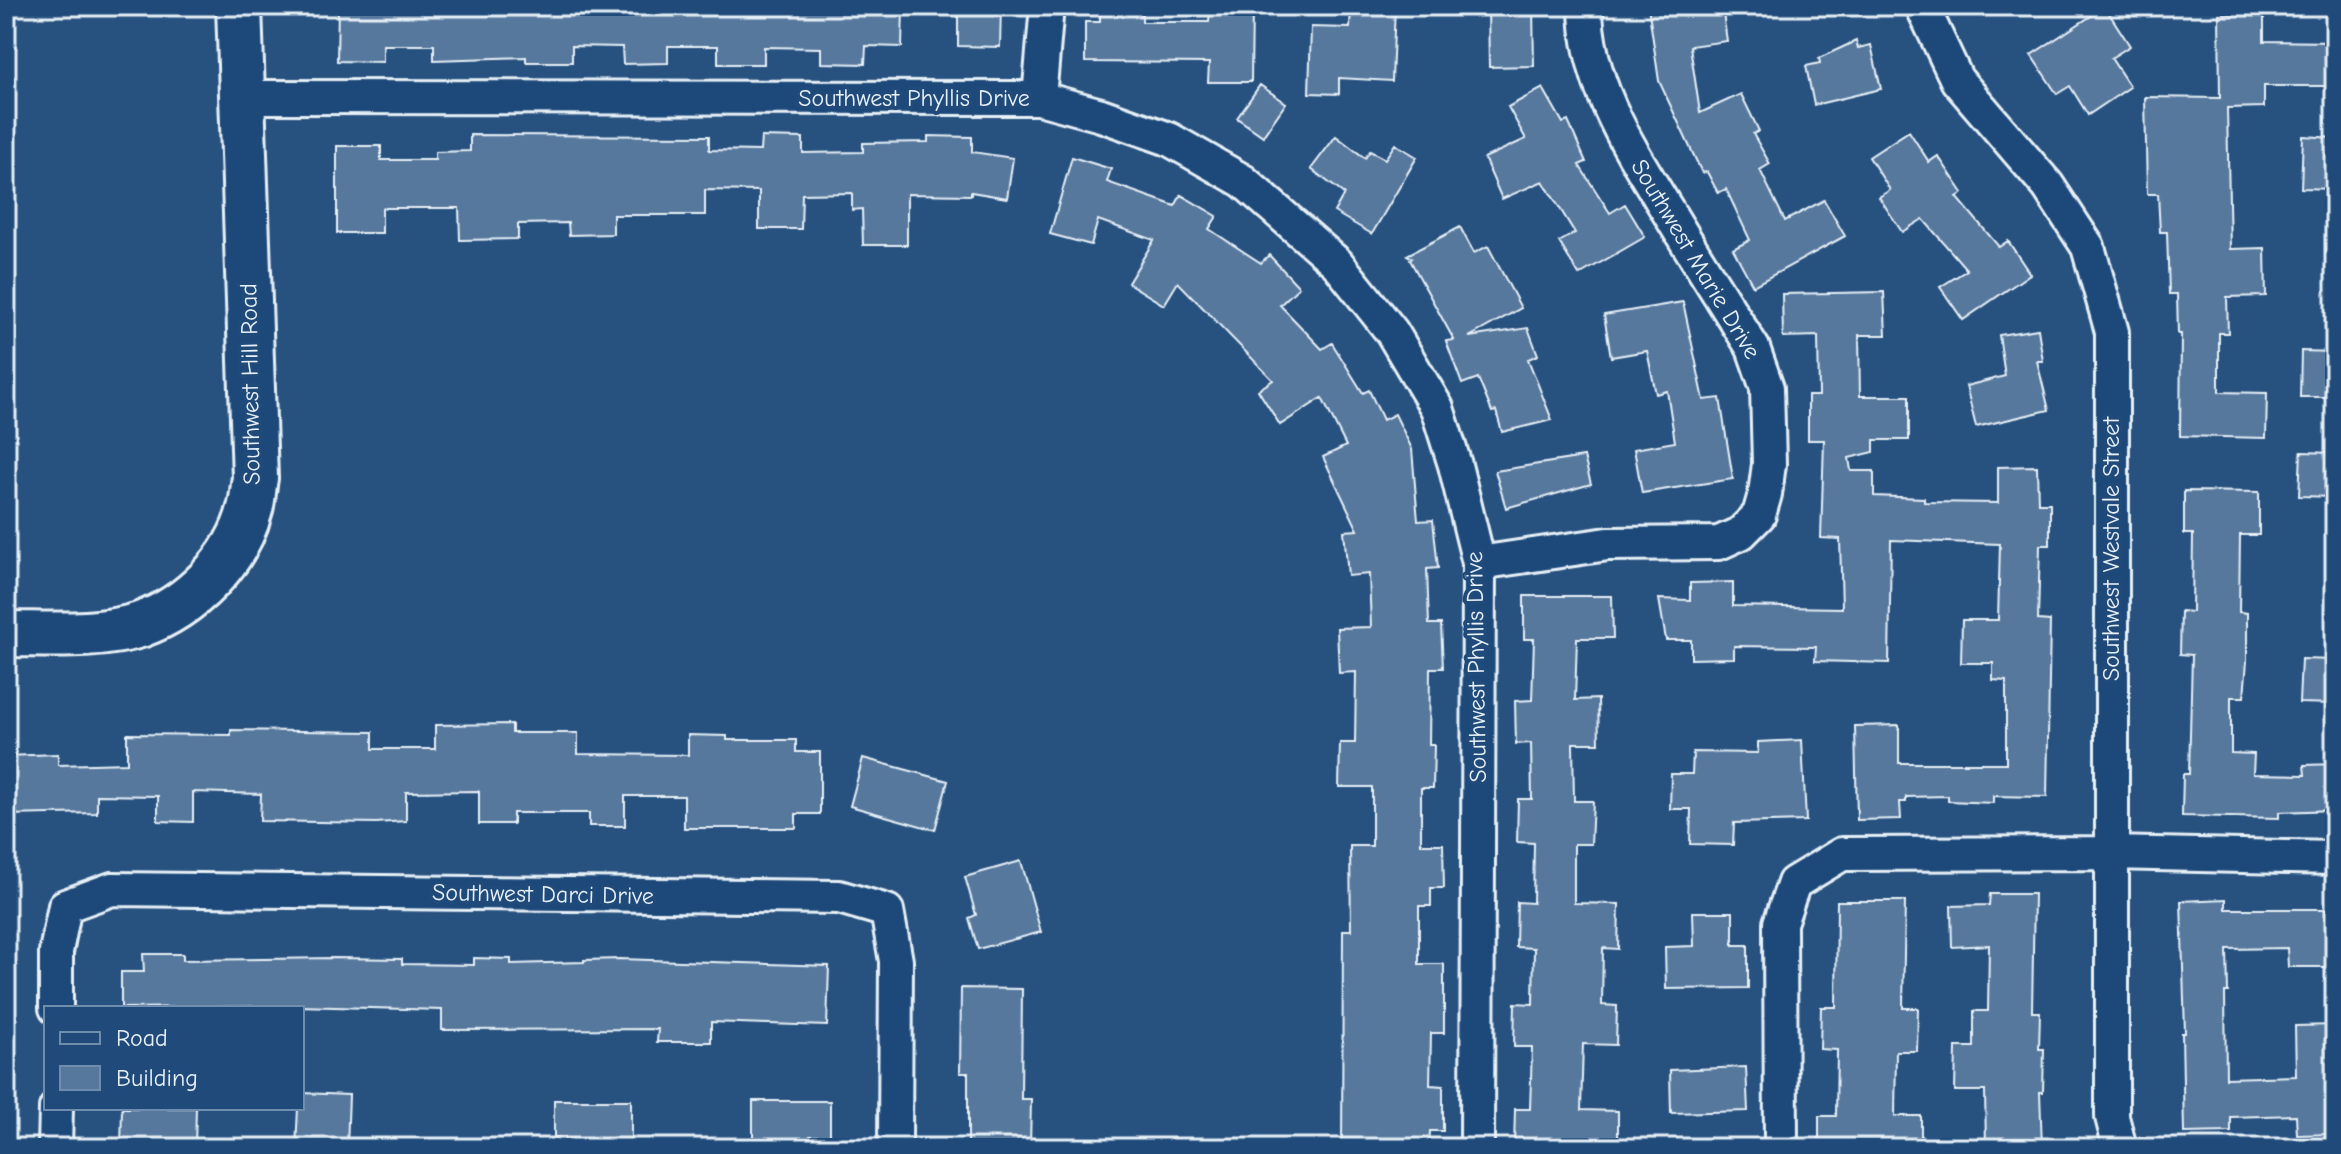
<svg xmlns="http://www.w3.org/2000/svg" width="2341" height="1154" viewBox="0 0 2341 1154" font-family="'Comic Neue',sans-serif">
  <rect width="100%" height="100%" fill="#27517f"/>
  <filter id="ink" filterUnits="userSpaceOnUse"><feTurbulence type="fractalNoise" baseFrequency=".0125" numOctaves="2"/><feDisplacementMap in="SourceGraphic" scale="16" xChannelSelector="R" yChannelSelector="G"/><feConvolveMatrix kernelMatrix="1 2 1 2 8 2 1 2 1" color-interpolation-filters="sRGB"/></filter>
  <g filter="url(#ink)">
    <path fill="#57789d" stroke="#e8f1f8" stroke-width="2" d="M338,6L903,7L902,47L866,46L865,64L821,63V48L764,47V64H718V46H668V63L623,64L622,47L572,46V62H526V57L434,60V45H383V62L337,61Z
      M958,6H1001L1000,47L958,46Z
      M1100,6H1142V22H1209L1210,6H1252L1251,82H1208L1209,63L1085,62V22H1100Z
      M1351,6H1395L1392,81L1339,78V94L1309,93L1311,27L1350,28Z
      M1488,6H1533L1534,66L1489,67Z
      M1648,6H1722L1727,41L1690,46L1700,113L1741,94L1759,131L1753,134L1770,164L1760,170L1785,221L1824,200L1845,236L1753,286L1733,249L1750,240L1726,189L1718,193L1707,172L1702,173L1659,81Z
      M2105,7L2130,46L2111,58L2130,87L2088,115L2070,86L2057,94L2031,55Z
      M2264,13V41L2335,42V86H2264V107L2227,108L2230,249L2265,248L2266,296L2227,297L2228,333H2219V392L2267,393L2266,438L2180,436L2181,334H2178L2177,294H2169L2167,232H2160L2158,194H2147L2145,97L2220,98L2219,14Z
      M1856,41L1858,48L1871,45L1881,89L1814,105L1806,66L1820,63L1819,58Z
      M1260,85L1286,103L1263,136L1237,118Z
      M1543,88L1563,123L1568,121L1586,162L1579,165L1610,213L1625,204L1645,237L1579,275L1559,242L1575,233L1543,181L1502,199L1484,158L1526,139L1508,107Z
      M1909,131L1929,162L1938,156L1963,193L1957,197L1999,247L2008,241L2030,274L1963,320L1940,287L1967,270L1923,219L1902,232L1879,197L1890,190L1869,157Z
      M470,135L709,136V150L760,151L761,137L803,138V153L863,152V143L928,142V136L972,137V152L1013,158L1007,198L971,192V195L907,194V245H863L862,209L852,210V193L802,194L801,229H759V191L705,190V215H613V234L569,235L568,223L518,224V239L460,240L459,208H382V233H337V146H381V160H435V152L470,151Z
      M1336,136L1365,158L1370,151L1385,159L1395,144L1417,157L1372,234L1334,212L1344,194L1311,169Z
      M2303,136L2335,138V189L2301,188Z
      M1072,157L1111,169L1107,182L1175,206L1181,195L1217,216L1209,229L1261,263L1269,255L1299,287L1280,305L1322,349L1332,343L1363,393L1369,390L1383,420L1395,414L1412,449L1418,521L1433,520L1438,568L1427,569L1429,624H1441L1443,668H1430L1429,745H1434L1433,788H1421V844H1443L1444,888H1431V906H1419V964H1444V1033H1431L1430,1085L1443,1086V1131H1430L1429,1148H1342L1343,930H1351L1350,846H1372V787H1339L1340,743H1355L1356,672L1339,673L1337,628L1371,627L1369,574L1348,576L1344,531L1358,530L1323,457L1346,446L1322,398L1280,425L1258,390L1273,380L1178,282L1164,305L1128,283L1154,240L1098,220L1091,245L1050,234Z
      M1460,227L1474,253L1488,246L1521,308L1469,337L1528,328L1538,355L1528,359L1552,420L1502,432L1496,411L1492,412L1478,378L1462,384L1446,341L1454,340L1410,260L1412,258L1407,255Z
      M1884,292L1886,335H1859L1860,396H1909V440H1874V452L1849,458L1851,471H1874V496L1924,498V502L1998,503V467L2037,466L2038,503H2050V545H2040L2038,620L2050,621L2047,797L1993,796V803L1948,801V796L1906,797V802H1900L1901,819L1857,820L1855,726L1899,725V763H2006V681L1993,680V663H1961L1962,620H1998L2000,544L1891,540L1889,663L1815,661L1816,647L1734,646V658L1691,659V640H1666L1659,599L1690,600V583L1733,582V606L1842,608L1840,539L1821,538L1824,440H1808V396H1819L1818,336L1783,337L1782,294Z
      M1683,302L1704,400L1720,398L1733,479L1642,493L1634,449L1675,442L1667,391L1656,394L1647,351L1611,357L1604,315Z
      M2038,329L2043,361H2037L2049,410L1976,427L1966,386L2005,376L1999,335Z
      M2301,351L2335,352V397H2300Z
      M2301,452L2335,453V497L2299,496Z
      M1584,457L1591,484L1506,508L1495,471Z
      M2184,491L2259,492V535H2240L2239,612L2247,613V661L2244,697H2231V753L2254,754L2253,774L2305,775L2304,765L2335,764V810L2279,812V818L2182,816L2183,774H2189L2192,655L2180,654L2181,611L2192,612L2193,534H2184Z
      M1524,596H1612L1613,638H1577L1575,700L1598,699L1599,743H1573L1574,801H1593L1591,844H1574V903L1619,904L1618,949L1603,948L1602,1005L1617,1006L1616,1045L1583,1044L1581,1110L1618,1111V1148H1514L1515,1109H1530L1532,1047H1514L1515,1003L1533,1004L1534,948L1516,947L1517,902L1533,903L1534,843L1517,842L1518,799H1532L1531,743L1516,744L1515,701L1532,700L1534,639H1524Z
      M2301,659L2335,660V704L2299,703Z
      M512,724V733H578V754L688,755V735L727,736V740H796V752H820V814H796V828H684V796H625V826H589V813H513V824H479V791L406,792V821L376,823L260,821L261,794L193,792V822L158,821V796L97,795V813L6,815V756L58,754V765L127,763V734L231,735V730L373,732V749H435V725Z
      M1802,740L1806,821L1734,823L1733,845L1690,844L1691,809H1670L1671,774H1692L1693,752L1758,753V742Z
      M863,758L948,781L935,830L850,806Z
      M1021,861L1041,932L978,949L969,918L976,915L965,877Z
      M1990,894H2034L2032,1012H2040L2039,1049H2044L2043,1092H2040L2042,1148H1986L1985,1091H1955L1956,1047H1974V1011H1988L1989,945L1952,947L1951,906L1989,905Z
      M2226,899V909H2335V967H2288L2287,948L2227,949L2228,992H2225L2226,1078L2296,1076L2295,1026L2335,1025V1134L2297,1135L2296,1115L2231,1117V1132L2184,1133L2182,1033H2185L2181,901Z
      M1837,901H1905L1903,1008H1918L1917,1051H1896L1895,1116H1921V1148H1819V1116H1836L1837,1050L1820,1049L1821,1007H1836Z
      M1693,912H1733V945H1748V988L1666,989L1665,947L1694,946Z
      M143,954H183V960L335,958L402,959V964L474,965V958L511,959V964L584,962V960L620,959L829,966L827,1026L711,1022V1042H657L658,1029L442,1030V1010L298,1006L121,1008V972H144Z
      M961,988L1022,989L1021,1099H1031L1030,1148H968V1073H960Z
      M1746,1067L1748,1111L1671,1113L1670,1070Z
      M302,1093L349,1095L347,1148H296L298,1108H302Z
      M554,1100H631V1148H565V1137H554Z
      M753,1101H830V1136H810V1148H753Z
      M122,1108H196L195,1148H121Z"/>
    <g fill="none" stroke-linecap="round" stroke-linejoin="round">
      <defs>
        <path id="street" d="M1922,6L1957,80L2048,186L2088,247L2112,332V1117L2120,1148
          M241,97L1039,98L1101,115L1169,139L1243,181L1337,263L1392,332L1437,408L1455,465L1479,563L1477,1148
          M1039,98L1047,6
          M1479,563L1608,544L1719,543L1741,533L1759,515L1765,494L1769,464L1767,388L1753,348C1724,302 1694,255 1666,208C1628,146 1586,81 1586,6
          M56,1008V952L65,906L112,889L839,897L887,911L896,961L895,1148
          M55,1148L56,1108
          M1781,1148L1780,923L1794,883L1842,854L2111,853L2335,858"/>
        <path id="secondary" d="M6,634C48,634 100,638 140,625C190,607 237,561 250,509C253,499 253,488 255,478L239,6"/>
      </defs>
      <use href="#street" stroke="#e8f1f8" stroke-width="38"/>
      <use href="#secondary" stroke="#e8f1f8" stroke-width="50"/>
      <use href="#street" stroke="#1f4a7a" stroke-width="32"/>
      <use href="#secondary" stroke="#1f4a7a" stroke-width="44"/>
    </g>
  </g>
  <g text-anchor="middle" stroke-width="8" stroke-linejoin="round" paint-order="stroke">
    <g font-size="24" fill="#e8f1f8" stroke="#1f4a7a">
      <text x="914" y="106">Southwest Phyllis Drive</text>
      <text transform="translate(1696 259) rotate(59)" y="8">Southwest Marie Drive</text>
      <text transform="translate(250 384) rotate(-91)" y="8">Southwest Hill Road</text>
      <text transform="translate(2111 549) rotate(-90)" y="8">Southwest Westvale Street</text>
      <text transform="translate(1476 667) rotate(-91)" y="8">Southwest Phyllis Drive</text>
      <text transform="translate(543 894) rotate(1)" y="8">Southwest Darci Drive</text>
    </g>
  </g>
  <rect width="2341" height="1154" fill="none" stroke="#1f4a7a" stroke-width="32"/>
  <rect x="16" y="16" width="2309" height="1122" fill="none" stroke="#e8f1f8" stroke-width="3" filter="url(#ink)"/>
  <rect x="44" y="1006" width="260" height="104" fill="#1f4a7a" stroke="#6f8dac" stroke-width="2"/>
  <rect x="60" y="1032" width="40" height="12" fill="#1f4a7a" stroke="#6f8dac" stroke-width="2"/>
  <text x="116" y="1046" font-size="24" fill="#e8f1f8">Road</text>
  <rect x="60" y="1066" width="40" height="24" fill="#57789d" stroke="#6f8dac" stroke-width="2"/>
  <text x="116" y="1086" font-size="24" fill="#e8f1f8">Building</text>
</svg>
